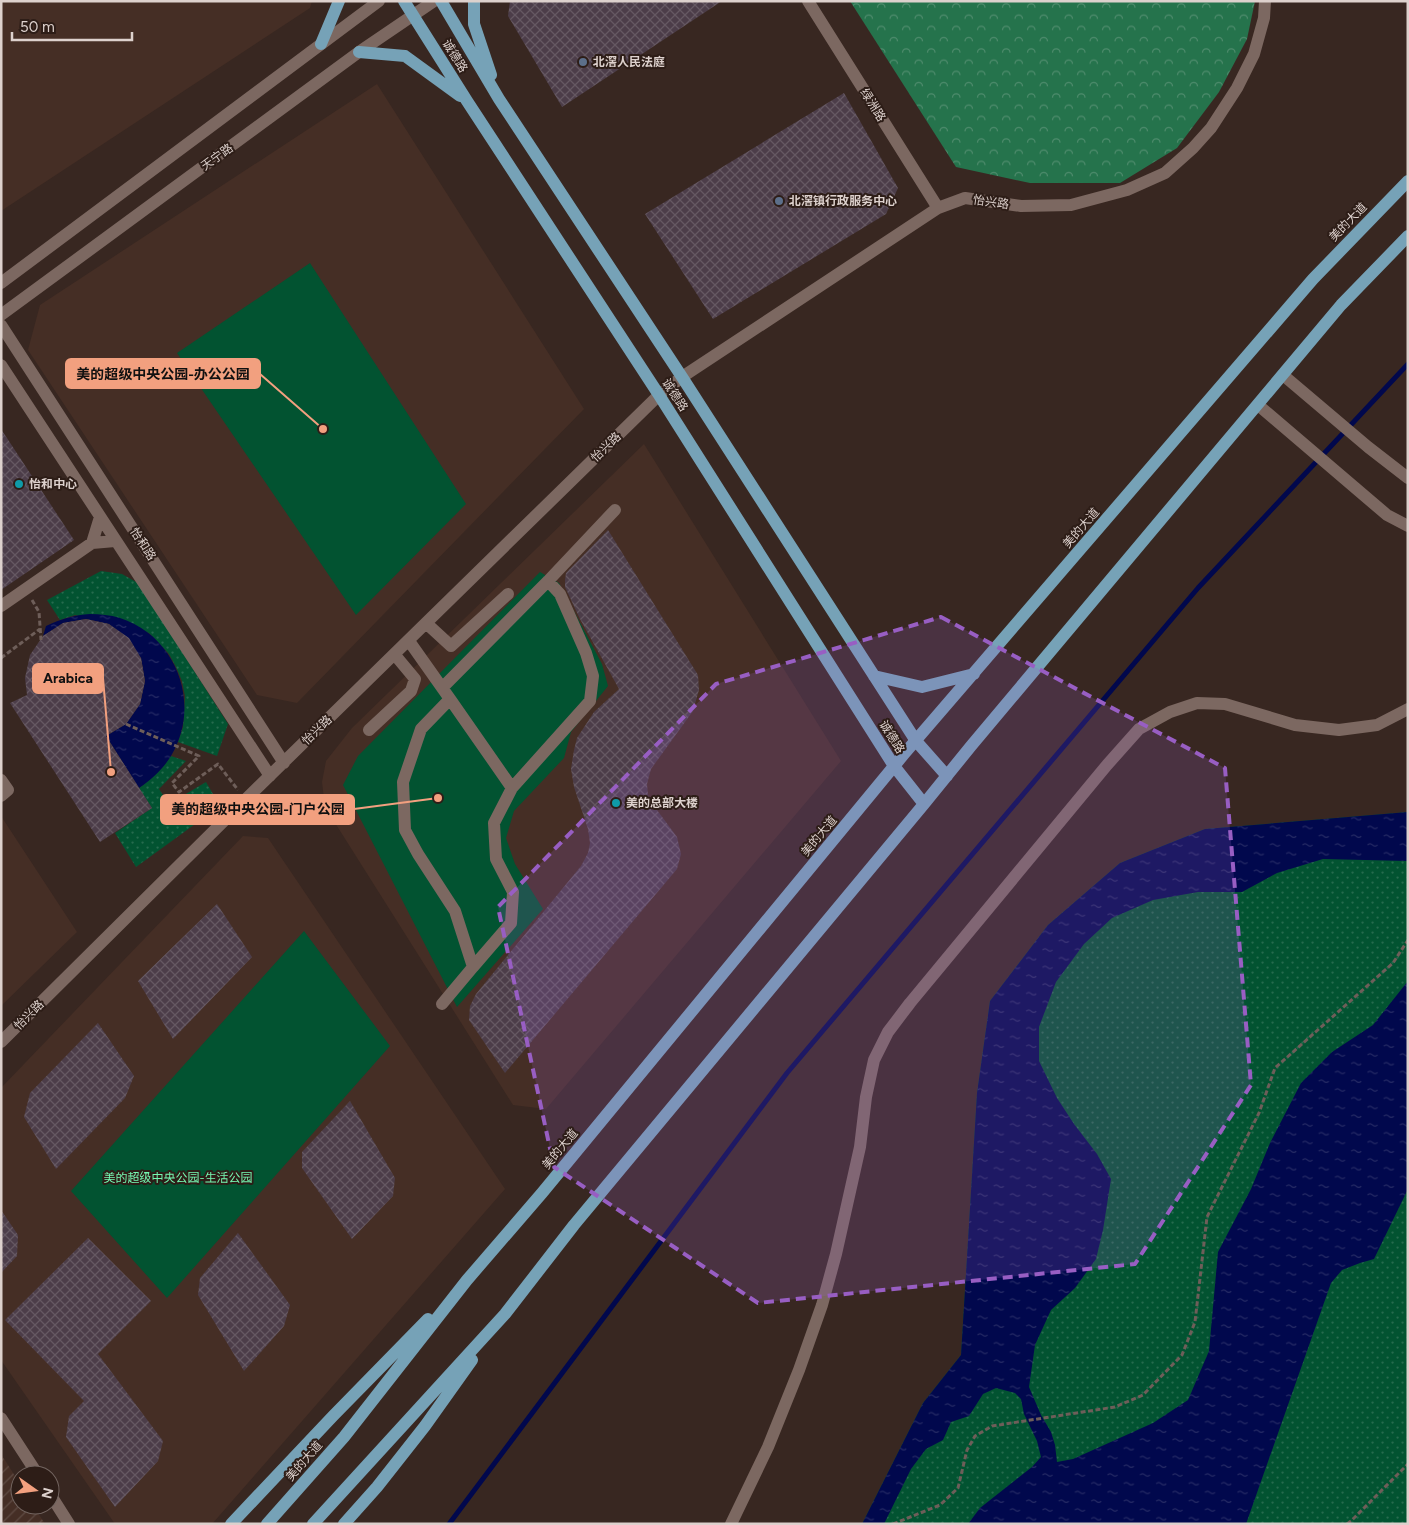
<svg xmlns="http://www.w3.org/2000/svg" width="1409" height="1525" viewBox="0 0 1409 1525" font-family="Figtree,'Noto Sans SC',sans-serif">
  <defs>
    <pattern id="industrial-furrows" width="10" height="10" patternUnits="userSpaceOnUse" patternTransform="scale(1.25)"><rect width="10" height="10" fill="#452e25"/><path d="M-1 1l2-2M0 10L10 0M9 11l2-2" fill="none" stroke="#5f4b43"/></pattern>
    <pattern id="grass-dots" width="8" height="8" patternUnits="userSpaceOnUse" patternTransform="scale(1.25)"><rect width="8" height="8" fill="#025331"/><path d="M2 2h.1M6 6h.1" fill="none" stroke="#266b4e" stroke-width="1.8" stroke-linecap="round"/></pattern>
    <pattern id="forest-crowns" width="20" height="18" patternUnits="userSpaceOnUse" patternTransform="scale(1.25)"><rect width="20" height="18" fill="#25734c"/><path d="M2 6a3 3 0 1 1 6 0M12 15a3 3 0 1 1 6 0" fill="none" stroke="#4f8c6d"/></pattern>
    <pattern id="water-ripples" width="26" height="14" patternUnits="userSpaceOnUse" patternTransform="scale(1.25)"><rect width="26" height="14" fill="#01084d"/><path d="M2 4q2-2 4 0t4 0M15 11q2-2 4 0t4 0" fill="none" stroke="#262b65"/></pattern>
    <pattern id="building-cross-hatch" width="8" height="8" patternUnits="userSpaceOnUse" patternTransform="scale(1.25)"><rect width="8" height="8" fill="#4c3d49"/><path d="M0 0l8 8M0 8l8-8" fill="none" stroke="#655862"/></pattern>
  </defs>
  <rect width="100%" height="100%" fill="#382721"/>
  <path fill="#452e25" d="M1,1H312L310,8L1,211Z
    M377,84L584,409L297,703L257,695L28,350L40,305Z
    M644,444L841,761L546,1109L513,1105L325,807L322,782L326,761L352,728Z
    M1,816L77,932L1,1006Z
    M243,836L268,838L505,1189L212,1524H115L1,1360V1088Z"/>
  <path fill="url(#industrial-furrows)" d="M1,1454L20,1484V1505H33L45,1524H1Z"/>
  <path fill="url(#grass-dots)" d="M101,571L122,574L138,583L228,724L217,756L178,742L183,727L185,696L182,681L176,667L169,654L149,633L75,615L60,620L47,600Z
    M171,756L186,761L159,789L169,804L206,782L220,806L136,867L115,833L152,808L139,788C152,778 162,769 171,756Z
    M1408,812V1524H862L923,1403L961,1355L977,1093L990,1001L1048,925L1120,863L1205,829Z"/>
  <path fill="url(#forest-crowns)" d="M850,1H1255L1247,39L1219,92L1177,148L1120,183H1030L956,167Z"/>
  <path fill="#025331" d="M310,263L466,504L356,615L177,353Z
    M540,572L559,583L602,664L608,686L571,732L564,758L514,811L506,838L515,864L543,909L457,1007L343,785L358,756Z
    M304,931L390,1046L167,1298L71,1191Z"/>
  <path fill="url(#water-ripples)" d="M90,614C100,614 110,615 120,618C177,636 202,705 171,756C163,769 152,779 139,788L106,736L126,724L140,704L145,681L141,658L109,624L86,619L63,623L43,636L46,626C61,619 74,615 90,614Z
    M1408,812L1407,861L1323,859L1277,873L1242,892H1198L1153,900L1112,918L1084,944L1056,982L1039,1027V1061L1057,1098L1074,1124L1097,1154L1111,1179L1103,1230L1096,1259L1075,1288L1051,1310L1035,1345L1029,1387L1041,1415L1051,1432L1055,1445L1057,1462L1073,1459L1153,1423L1188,1400L1209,1351L1218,1252L1251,1189L1270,1143L1301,1083L1332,1052L1373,1025L1408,981V1189L1374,1259L1360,1263L1342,1270L1331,1283L1246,1524H968L980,1508L1032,1467L1041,1457L1037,1441L1024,1414L1021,1399L1015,1393L996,1388L983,1394L969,1416L951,1422L943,1440L926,1449L911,1469L884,1524H862L923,1403L961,1355L977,1093L990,1001L1048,925L1120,863L1205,829Z"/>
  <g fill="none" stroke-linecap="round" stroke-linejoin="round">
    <path stroke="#01084d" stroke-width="5" d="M449,1524L787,1073L1198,588L1408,364"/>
  </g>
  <path fill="url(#building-cross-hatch)" d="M510,1H722L562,107L508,16Z
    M844,93L898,188L886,214L713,319L645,214Z
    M1,429L74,540L1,590Z
    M608,530L698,675L699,690L693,711L651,769L647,784L648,795L657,810L677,837L681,854L677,869L505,1073L469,1020L470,1006L476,994L581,866L588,853L590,843L588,829L574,787L571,769L574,750L577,738L594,712L619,689L580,619L565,587V580L566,573Z
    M86,619L109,624L129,638L141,658L145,681L140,704L126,724L106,736L152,808L100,842L10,703L27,695L25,678L30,655L43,636L63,623Z
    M217,904L252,957L173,1039L138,981Z
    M98,1023L134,1076L125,1098L56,1169L24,1117L30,1093Z
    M350,1101L395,1178L393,1196L352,1239L302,1168V1152Z
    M1,1210L18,1235L17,1256L1,1273Z
    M238,1233L290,1305L284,1326L244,1371L198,1295L200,1278Z
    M88,1238L151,1301L98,1354L163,1441L158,1461L115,1507L66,1437L69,1416L84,1401L5,1320Z"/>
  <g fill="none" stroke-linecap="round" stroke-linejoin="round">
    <path stroke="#6e5e59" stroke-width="3" stroke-dasharray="5 2.5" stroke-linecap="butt" d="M32,600L39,612L41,640
      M1,658L40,629
      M126,724L199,756L172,783L179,792L218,764L238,790
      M893,1524L940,1505L958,1488L967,1450L975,1436L992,1426L1115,1407L1143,1395L1182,1355L1195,1322L1207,1217L1259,1113L1275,1068L1393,963L1408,940
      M1347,1524L1351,1521L1408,1464"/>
    <path stroke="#7c6861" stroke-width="12" d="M808,1L938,208
      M1,283L379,1
      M1,315L359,52L434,1
      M1,325L284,763
      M1,365L270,776
      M1283,375L1368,447L1408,478
      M1258,405L1387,515L1408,526
      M92,543L100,517
      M1,606L92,543L115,541
      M426,623L451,646L508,594
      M409,641L450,699L421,729L403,782L405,830L418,854L455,911L473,967L442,1004
      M442,688L548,581L615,510
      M450,699L512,788L494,823L496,859L513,892L511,923L473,967
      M369,730L411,691L415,679L395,655
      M1,780L8,790L1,796
      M512,788L590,701L593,676L586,653L560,594L548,581
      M1,1042L245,800L659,395L682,377L938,208L965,198L1021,206L1071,205L1127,190L1165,173L1193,148L1211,128L1237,88L1254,54L1264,18L1265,1
      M1,1418L38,1475
      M50,1494L69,1524
      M731,1524L768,1447L799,1370L822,1305L836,1254L860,1147L866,1097L874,1060L888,1032L910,1003L1107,765L1139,729L1170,712L1197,703L1225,704L1295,725L1339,730L1377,725L1408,709"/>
    <path stroke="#76a2b7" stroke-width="12" d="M404,1L467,101L659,395L894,766L924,804
      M441,1L499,99L682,377L916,741L947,776
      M474,1V24L491,75
      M321,44L339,1
      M359,52L405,56L460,96
      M874,676L922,687L974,674
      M231,1524L333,1416L428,1319
      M267,1524L344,1437L467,1280L542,1193L904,754L1313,279L1408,181
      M313,1524L505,1314L574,1225L924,804L971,746L1341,305L1408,236
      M344,1524L377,1487L425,1426L472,1360"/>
  </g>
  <path fill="#985ec3" fill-opacity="0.2" stroke="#985ec3" stroke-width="4" stroke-dasharray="10 6" stroke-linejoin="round" d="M941,617L1225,768L1251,1085L1135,1264L758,1303L554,1167L498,907L716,684Z"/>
  <g fill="#5c6f8a" stroke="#2d1d17" stroke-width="2">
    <circle cx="583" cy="62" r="5"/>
    <circle cx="779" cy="201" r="5"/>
  </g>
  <g fill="#0f9aa8" stroke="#2d1d17" stroke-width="2">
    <circle cx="19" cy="484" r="5"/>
    <circle cx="616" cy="803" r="5"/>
  </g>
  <g text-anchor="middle" stroke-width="4" stroke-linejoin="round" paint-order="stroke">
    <g font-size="12" fill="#ddd1cd" stroke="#2d1d17">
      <text transform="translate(455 56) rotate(58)" y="4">诚德路</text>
      <text transform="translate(873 105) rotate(58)" y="4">绿洲路</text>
      <text transform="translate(217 157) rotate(-36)" y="4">天宁路</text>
      <text transform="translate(991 202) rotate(8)" y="4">怡兴路</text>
      <text transform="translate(1348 222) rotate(-46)" y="4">美的大道</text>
      <text transform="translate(675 395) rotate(57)" y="4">诚德路</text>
      <text transform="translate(606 447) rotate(-44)" y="4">怡兴路</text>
      <text transform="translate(1081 528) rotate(-49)" y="4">美的大道</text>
      <text transform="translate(143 544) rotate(57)" y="4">怡和路</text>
      <text transform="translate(317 730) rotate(-44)" y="4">怡兴路</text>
      <text transform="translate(892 737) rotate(58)" y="4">诚德路</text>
      <text transform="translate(819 836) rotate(-50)" y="4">美的大道</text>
      <text transform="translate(29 1015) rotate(-45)" y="4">怡兴路</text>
      <text transform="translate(560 1149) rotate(-50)" y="4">美的大道</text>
      <text transform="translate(304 1461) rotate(-49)" y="4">美的大道</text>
    </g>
    <g font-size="12" font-weight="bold" fill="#ddd1cd" stroke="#2d1d17" text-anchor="start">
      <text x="593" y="66">北滘人民法庭</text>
      <text x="789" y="205">北滘镇行政服务中心</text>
      <text x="29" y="488">怡和中心</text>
      <text x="626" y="807">美的总部大楼</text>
    </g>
    <g font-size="12" fill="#75f7b1" stroke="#2d1d17">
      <text x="178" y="1182">美的超级中央公园-生活公园</text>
    </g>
  </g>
  <path fill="none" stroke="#f2a07f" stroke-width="2" d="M323 429L260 374M111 772L103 678M438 798L354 809"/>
  <g fill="#f2a07f" stroke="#2d1d17" stroke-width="2">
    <circle cx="323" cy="429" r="5"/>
    <circle cx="111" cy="772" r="5"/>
    <circle cx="438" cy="798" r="5"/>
  </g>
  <g fill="#f2a07f" stroke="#f2a07f" stroke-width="2">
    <rect x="66" y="359" width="194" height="29" rx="5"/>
    <rect x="33" y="664" width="70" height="29" rx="5"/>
    <rect x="161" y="795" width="193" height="29" rx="5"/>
  </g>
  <g font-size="14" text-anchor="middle" font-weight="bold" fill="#111">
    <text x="163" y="379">美的超级中央公园-办公公园</text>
    <text x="68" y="683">Arabica</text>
    <text x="258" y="814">美的超级中央公园-门户公园</text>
  </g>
  <rect width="1409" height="1525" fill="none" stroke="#ddd1cd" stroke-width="5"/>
  <g transform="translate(35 1490) rotate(104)"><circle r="24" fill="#2d1d17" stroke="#736560"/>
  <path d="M0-4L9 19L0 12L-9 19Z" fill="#f2a07f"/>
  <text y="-8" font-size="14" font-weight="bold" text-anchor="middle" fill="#ddd1cd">N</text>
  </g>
  <path d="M12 32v8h120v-8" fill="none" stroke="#ddd1cd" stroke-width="2.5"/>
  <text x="20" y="32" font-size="15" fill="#ddd1cd" stroke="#2d1d17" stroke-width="4" paint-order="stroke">50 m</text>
</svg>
